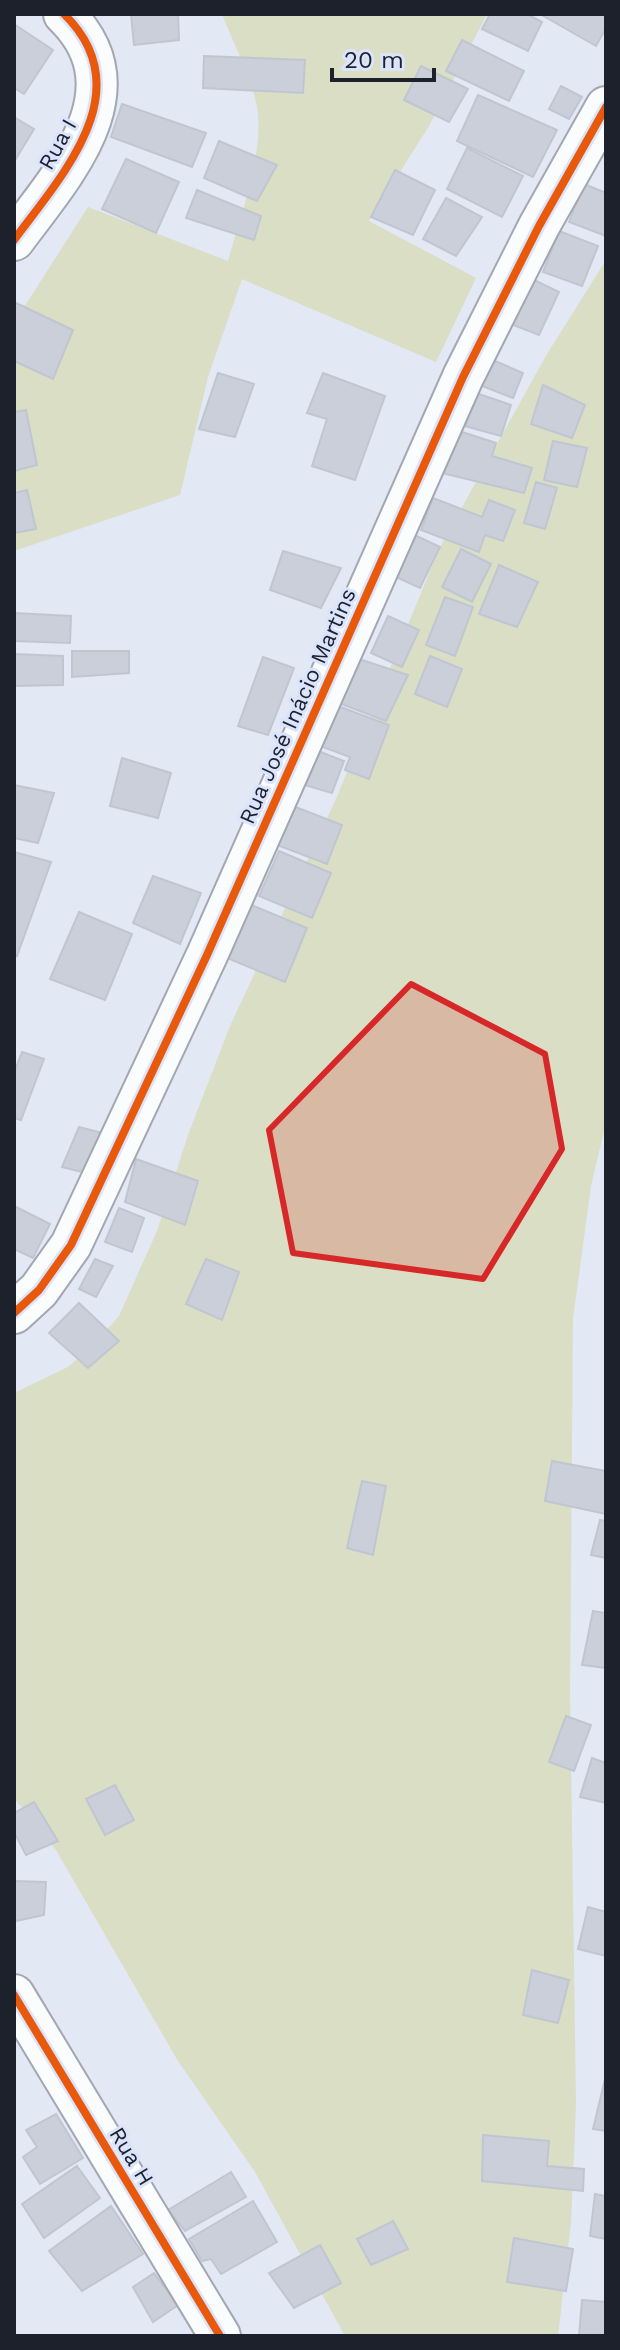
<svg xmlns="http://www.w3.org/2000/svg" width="620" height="2350" viewBox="0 0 620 2350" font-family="'Work Sans',sans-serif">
  <rect width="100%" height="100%" fill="#e2e8f4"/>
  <path fill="#d9dec4" d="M222,14H487L429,126L369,221L476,278L436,362L242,279L208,377L180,495L14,551V323L88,207L228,261C240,217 267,145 256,102C249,72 233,43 222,14Z
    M606,260V1122L591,1186L573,1319L570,1691L576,2104L571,2222L558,2336H345L255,2172L178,2061L56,1850L14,1798V1393L68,1367L97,1341L119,1316L157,1231L188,1135L230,1026L336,799L440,547L547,354Z"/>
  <path fill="#cacfda" stroke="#c0c6d1" stroke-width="2" d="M131,14H178L179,40L134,45Z
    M490,14H527L542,22L528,51L482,29Z
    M540,14H606V28L596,46Z
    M14,24L53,50L24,94L14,88Z
    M462,40L524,71L509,101L446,71Z
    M204,56L305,60L303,93L203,88Z
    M421,66L468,89L449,122L404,100Z
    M561,86L582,97L569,119L549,109Z
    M478,95L557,130L533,177L457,141Z
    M122,104L206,133L192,167L111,137Z
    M14,117L34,129L14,162Z
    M219,141L277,165L257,201L204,178Z
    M467,148L523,176L502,217L447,189Z
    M126,159L179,182L156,233L102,209Z
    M395,170L435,190L413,235L371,217Z
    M584,184L606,193V236L569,222Z
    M197,190L261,216L254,240L186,218Z
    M446,198L482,217L456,256L423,239Z
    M559,231L598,246L582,286L543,272Z
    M530,278L559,292L539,335L508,323Z
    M14,302L73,330L53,379L14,361Z
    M488,358L523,373L513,398L477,384Z
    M218,373L254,384L235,437L199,429Z
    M323,373L385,396L355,480L312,466L327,419L307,413Z
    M543,385L585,405L572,438L531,424Z
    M476,393L511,405L501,436L465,426Z
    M26,410L37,465L14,471V412Z
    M456,430L496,443L492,456L532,468L524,493L442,473Z
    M553,441L587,448L577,487L544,480Z
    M536,482L557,488L545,529L524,523Z
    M27,490L36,529L14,533V493Z
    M433,498L482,517L489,500L515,510L503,541L485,535L479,552L421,530Z
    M404,530L440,547L420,588L385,572Z
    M461,549L491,564L472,602L442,587Z
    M283,551L341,568L321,608L270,590Z
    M499,565L538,582L517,627L479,614Z
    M445,597L473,607L455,656L426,645Z
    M14,613L71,616L70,643L14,641Z
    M388,616L419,630L402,667L371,653Z
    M72,651H129V673L72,677Z
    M14,654L63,656V685L14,686Z
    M430,656L462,669L447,707L415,694Z
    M263,657L294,668L268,735L238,726Z
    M359,659L408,675L386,721L341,704Z
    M335,705L389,725L369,779L345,770L350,757L320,746Z
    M318,751L344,761L332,793L305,785Z
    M122,758L171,773L158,818L110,806Z
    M14,785L54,793L38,843L14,838Z
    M293,806L342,825L327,864L277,845Z
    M279,851L331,873L312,918L259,896Z
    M14,852L51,862L17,956L14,953Z
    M153,876L201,893L180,944L133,923Z
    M249,904L307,928L285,982L227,958Z
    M79,912L132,934L105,1000L50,979Z
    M22,1052L44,1059L21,1120L14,1118V1073Z
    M79,1127L106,1134L90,1174L62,1167Z
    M136,1159L198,1181L185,1225L125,1202Z
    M14,1206L50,1224L33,1258L14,1249Z
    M119,1208L144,1218L132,1252L105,1242Z
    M95,1259L113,1266L96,1297L79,1289Z
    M206,1259L239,1272L222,1320L186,1304Z
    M79,1303L119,1341L88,1368L49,1333Z
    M552,1461L606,1471V1514L545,1501Z
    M362,1481L386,1486L373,1555L347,1548Z
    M600,1520L606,1521V1558L591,1555Z
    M593,1611L606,1613V1668L582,1665Z
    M566,1716L591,1725L574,1771L549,1762Z
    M592,1758L606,1763V1803L580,1797Z
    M115,1785L134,1820L105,1835L86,1799Z
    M34,1802L58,1841L26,1855L14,1832V1813Z
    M14,1881L46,1882L44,1915L16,1921L14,1915Z
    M588,1907L606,1912V1956L578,1949Z
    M532,1970L569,1980L558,2023L523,2015Z
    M605,2079H606V2131L593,2129Z
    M56,2114L83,2158L40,2184L23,2157L37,2147L26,2130Z
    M483,2135L549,2141L547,2166L584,2169L583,2191L482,2181Z
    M77,2166L100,2198L44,2238L22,2204Z
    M231,2172L246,2197L185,2231L168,2210Z
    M595,2194L606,2196V2239L590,2236Z
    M253,2201L277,2242L221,2274L211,2259L202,2261L189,2239Z
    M111,2206L143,2254L82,2291L49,2251Z
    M393,2221L408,2249L371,2265L357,2239Z
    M514,2238L573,2249L566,2291L507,2282Z
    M320,2245L341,2283L294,2308L269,2273Z
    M154,2273L178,2305L153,2322L133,2287Z
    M582,2300L606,2302V2336H579Z"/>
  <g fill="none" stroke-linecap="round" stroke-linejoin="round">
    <defs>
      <path id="minor" d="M14,240C62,175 142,90 64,14
        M14,1313L39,1290L71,1245L207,955L463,377L539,226L606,107
        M14,1995L220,2336"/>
    </defs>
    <use href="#minor" stroke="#a2a7b1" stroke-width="44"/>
    <use href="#minor" stroke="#fbfcfd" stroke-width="40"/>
    <defs>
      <path id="cycleway" d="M14,240C62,175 142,90 64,14
        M14,1313L39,1290L71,1245L207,955L463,377L539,226L606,107
        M14,1995L220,2336"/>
    </defs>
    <use href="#cycleway" stroke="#dae4fc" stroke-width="13"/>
    <use href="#cycleway" stroke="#e8590c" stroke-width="8"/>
  </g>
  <path fill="#d62828" fill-opacity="0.2" stroke="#d62828" stroke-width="6" stroke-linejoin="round" d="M411,984L545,1054L562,1149L483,1279L293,1253L269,1130Z"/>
  <g text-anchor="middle" stroke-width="6" stroke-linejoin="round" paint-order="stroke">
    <g font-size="22" fill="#1d212c" stroke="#dae4fc">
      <text transform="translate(57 144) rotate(-61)" y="8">Rua I</text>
      <text transform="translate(297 706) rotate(-66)" y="8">Rua José Inácio Martins</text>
      <text transform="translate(132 2156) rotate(59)" y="8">Rua H</text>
    </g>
  </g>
  <rect width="620" height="2350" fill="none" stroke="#1d212c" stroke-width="32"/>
  <path d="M332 68v12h102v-12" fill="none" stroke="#1d212c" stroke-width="4"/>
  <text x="344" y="68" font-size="24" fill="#1d212c" stroke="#dae4fc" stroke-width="6" paint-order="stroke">20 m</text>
</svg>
